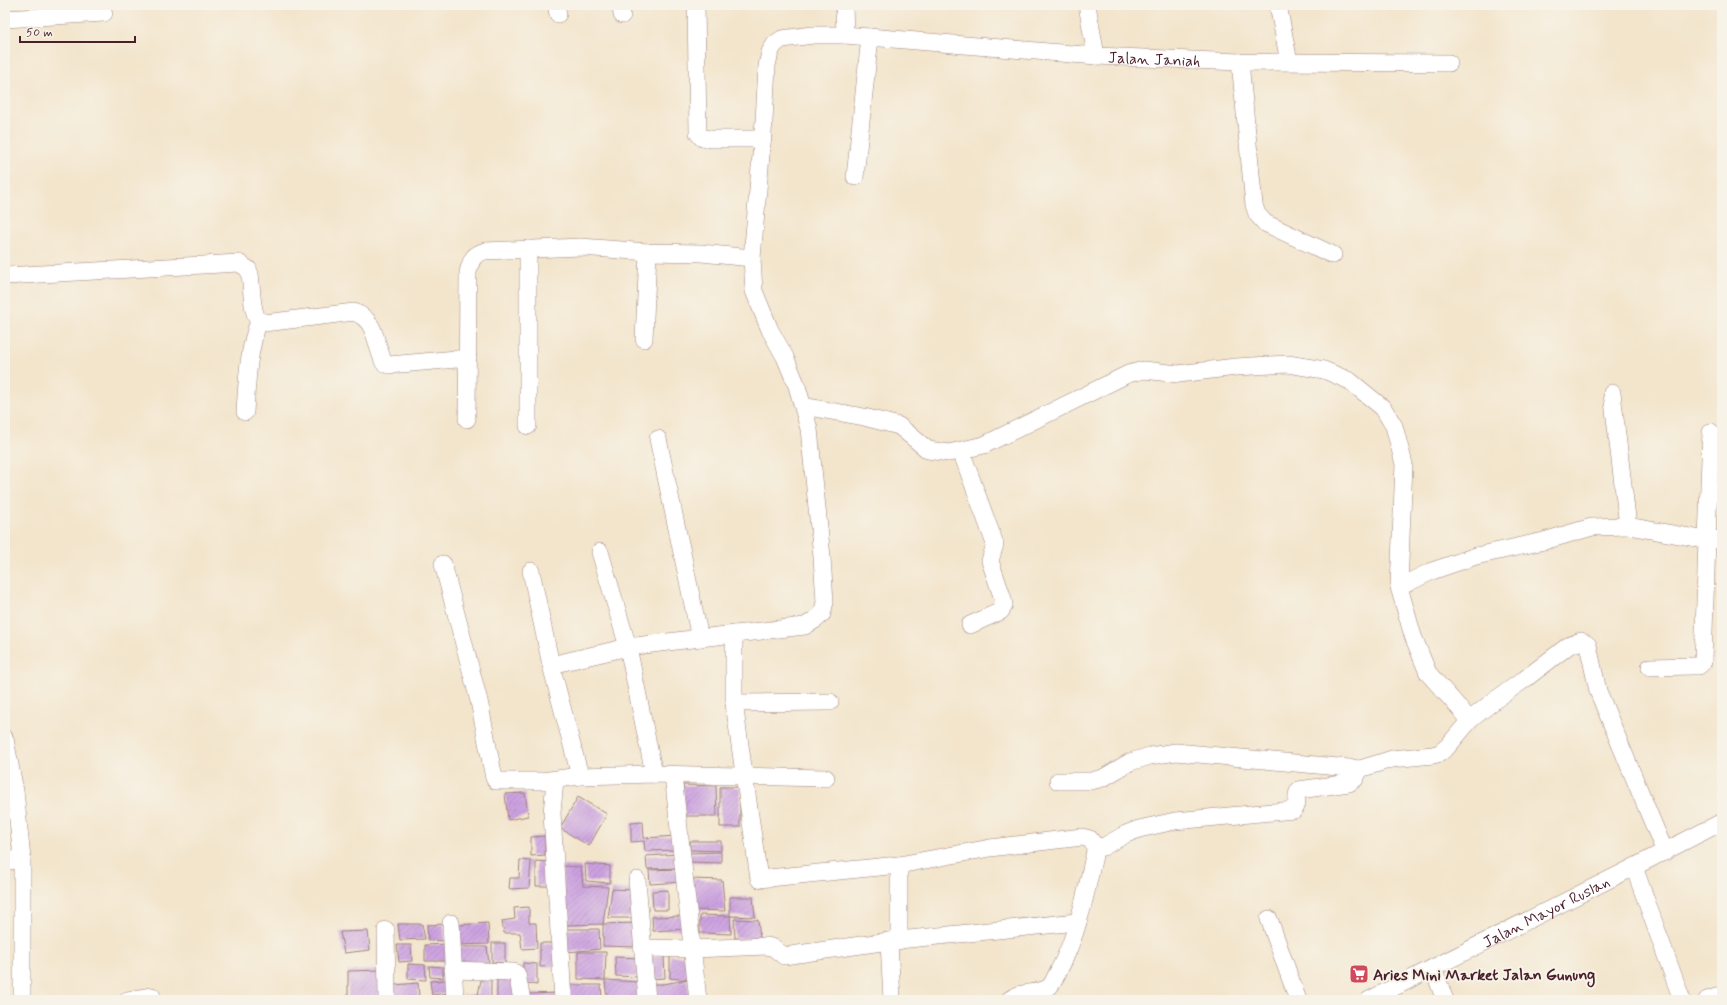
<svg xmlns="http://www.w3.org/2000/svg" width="1727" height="1005" viewBox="0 0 1727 1005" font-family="Mynerve,sans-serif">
  <defs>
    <pattern id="building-hatch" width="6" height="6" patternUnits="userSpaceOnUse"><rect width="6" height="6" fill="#cca1e1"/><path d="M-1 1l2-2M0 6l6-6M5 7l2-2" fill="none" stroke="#a883b7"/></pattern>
  </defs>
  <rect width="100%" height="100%" fill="#f7f3e8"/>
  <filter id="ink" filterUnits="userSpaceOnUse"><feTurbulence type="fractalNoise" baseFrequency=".025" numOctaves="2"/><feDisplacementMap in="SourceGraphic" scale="8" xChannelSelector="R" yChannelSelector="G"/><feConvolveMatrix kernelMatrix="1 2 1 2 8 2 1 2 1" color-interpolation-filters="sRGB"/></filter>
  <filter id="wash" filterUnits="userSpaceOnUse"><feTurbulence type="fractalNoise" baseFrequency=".012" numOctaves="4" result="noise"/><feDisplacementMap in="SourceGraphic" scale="16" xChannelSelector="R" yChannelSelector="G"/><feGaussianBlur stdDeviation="0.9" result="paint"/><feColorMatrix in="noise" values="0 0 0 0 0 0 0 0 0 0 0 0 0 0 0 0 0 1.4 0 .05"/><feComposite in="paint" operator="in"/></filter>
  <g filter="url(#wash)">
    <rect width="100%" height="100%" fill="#f3e5cc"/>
    <g id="blocks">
      <path fill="url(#building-hatch)" d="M683,785L716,786L717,816H684Z
        M720,787H740V827H720Z
        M525,793L528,816L508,820L505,794Z
        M578,797L607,814L589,846L560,828Z
        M643,822L644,838L677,836L678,850L645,851L644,841L631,842V823Z
        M545,836V855L531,856V837Z
        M690,841H721V851L690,850Z
        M721,852V863L690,862L689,853Z
        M679,854L681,868L647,869L646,856Z
        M520,860L531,861L529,888L509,889L510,878H519Z
        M536,861L550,862L552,886H536Z
        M585,864L610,866V883L586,881Z
        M562,866L581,867L583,886L608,887L603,924L635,923L636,947L603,946V924L564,925Z
        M682,869L683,882L650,884L649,870Z
        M692,879L722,880L725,911L695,910Z
        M612,889L633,890L635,918H608Z
        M668,890V910H653L652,891Z
        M730,897H753L755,917L730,916Z
        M529,907V923H536L537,948L522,949L520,933H504L502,921L515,919L514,908Z
        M700,915L730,916L731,934L700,933Z
        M684,916L686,929L653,931L652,917Z
        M734,919L758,920L760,939L735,938Z
        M488,923L489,944L457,945L458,925Z
        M398,924H422L425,939L400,940Z
        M444,924L445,941L428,940L427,925Z
        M567,929H599L600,949L567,952Z
        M368,931L370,950L344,953L340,932Z
        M492,943H505V963L492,962Z
        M540,943H556L557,966L540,967Z
        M447,944L448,961H425V945Z
        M397,945H411L412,961L399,962Z
        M457,947H487L489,964H458Z
        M578,952H606L605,980L578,979Z
        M670,955L687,957V980L670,978Z
        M649,956H664L665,978L649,979Z
        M615,957L639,958V977L616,976Z
        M523,963L537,964V985L522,982Z
        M408,964L425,965L426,980L408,979Z
        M429,966L443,967V978L430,977Z
        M383,970L384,1000H348V971Z
        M497,976H515L516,1000H497Z
        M491,979V1000H463V995H478L481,980Z
        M448,980L449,993L432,995L430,981Z
        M605,980L638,982L641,998L607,1000Z
        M687,980L691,1000H651L652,984H663Z
        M418,983L419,997L393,998L395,985Z
        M568,985H601L602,999L570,998Z
        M557,993L556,1000H529V994Z"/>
    </g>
  </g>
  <g filter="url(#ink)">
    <use href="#blocks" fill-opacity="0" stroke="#9e827c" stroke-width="1"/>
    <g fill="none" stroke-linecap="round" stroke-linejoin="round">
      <defs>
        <g id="minor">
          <path d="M556,5L558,14"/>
          <path d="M621,5L622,15"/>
          <path d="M696,5L698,133L702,138L711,139H763"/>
          <path d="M844,5L845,35"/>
          <path id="s1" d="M1087,5L1096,56L1240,62L1449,63"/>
          <path d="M1278,5L1289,62"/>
          <path d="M5,19L104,13"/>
          <path d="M1240,62L1254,205L1257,214L1265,223L1333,255"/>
          <path d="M855,177L870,37"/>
          <path d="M5,276L239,263L248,269L250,274C252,285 251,311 258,319C262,323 268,323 273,322L354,312C377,320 375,344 384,363L389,365L468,358"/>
          <path d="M644,339L648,252"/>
          <path d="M1612,393L1628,526L1707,540L1703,662L1699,666H1693L1650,667"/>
          <path d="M803,406L864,417L899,426L928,450L949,453L984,445L1128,374L1144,370L1178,374L1236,367L1288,364L1324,370L1350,381L1383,408L1394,426L1404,464L1399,587L1432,571L1476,556L1544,541L1592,527L1628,526"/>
          <path d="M245,412C247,381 248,350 259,321"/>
          <path d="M467,419L468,272C472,259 472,255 485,251L581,247L648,252L701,253L752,258"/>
          <path d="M528,426V249"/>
          <path d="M1711,432L1707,540L1722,539"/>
          <path d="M961,451L995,544L990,561L1003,599L1004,605L1001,611L970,625"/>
          <path d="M600,552L628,647L654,774"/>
          <path d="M443,564L479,701L494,778L496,781H542L580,776L654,774L826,778"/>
          <path d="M531,571L551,665L580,776"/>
          <path d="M1399,587L1413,636L1428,673L1470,720"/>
          <path d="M734,634V703L759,879L899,865L990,848L1082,837L1090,839L1094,845L1103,847L1126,834L1139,829L1175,821L1294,810C1300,803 1294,796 1299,790L1349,783L1355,779L1360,769"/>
          <path d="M700,638L805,626L815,620L822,614L825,602L822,557L809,429L797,386L785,357L770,330L754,291L752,258L764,121L767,66L770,52L775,44L782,39L813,35H845L1096,56"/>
          <path d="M551,665L628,647L700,638L658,439"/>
          <path d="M734,703L830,702"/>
          <path d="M5,739L15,791L22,858V1000"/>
          <path d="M673,775L698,1000"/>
          <path d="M555,780L552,813L563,1000"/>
          <path d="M1058,781H1091L1103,778L1130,762L1150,756L1176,752L1360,769L1392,759L1433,755L1440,753L1448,746L1470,720L1495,700L1525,679L1568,646L1581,641L1588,645L1598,691L1665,852"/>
          <path d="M5,862L22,858"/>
          <path d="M899,865V941"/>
          <path d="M1634,867L1682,1000"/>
          <path d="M637,880L647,1000"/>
          <path d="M1269,919L1298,1000"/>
          <path d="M451,923L455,1000"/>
          <path d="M386,930L387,996L388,1000"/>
          <path d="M889,941L892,1000"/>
          <path d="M642,948L693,949L767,946L774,948L784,956L889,941L1077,922"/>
          <path d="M1433,968L1445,1000"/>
          <path d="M453,970L514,972L517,974L522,1000"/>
          <path d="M128,1000L152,996"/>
          <path d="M1009,1000C1021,990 1038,995 1049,987C1053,984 1055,977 1058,972C1079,933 1087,888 1096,846"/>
          <path id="s2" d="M1369,1000L1634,867L1722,822"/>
          <path d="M1707,1000L1722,995"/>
        </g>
      </defs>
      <use href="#minor" stroke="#9e827c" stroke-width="18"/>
      <use href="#minor" stroke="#fff" stroke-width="17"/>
    </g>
  </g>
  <defs>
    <symbol id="supermarket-square" viewBox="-11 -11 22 22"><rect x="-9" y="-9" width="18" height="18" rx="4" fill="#d1495b" stroke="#f7f3e8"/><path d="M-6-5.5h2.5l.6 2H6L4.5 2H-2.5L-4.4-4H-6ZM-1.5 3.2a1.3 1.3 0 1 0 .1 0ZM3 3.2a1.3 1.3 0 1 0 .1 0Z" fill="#fff"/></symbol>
  </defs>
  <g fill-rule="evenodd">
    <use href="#supermarket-square" x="1348" y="963" width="22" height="22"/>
  </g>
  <g text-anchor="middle" stroke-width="4" stroke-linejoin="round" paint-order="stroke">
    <g font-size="16" fill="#4a1f2b" stroke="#f7f3e8">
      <text dy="6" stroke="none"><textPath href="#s1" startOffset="110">Jalan Janiah</textPath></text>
      <text dy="6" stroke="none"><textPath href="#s2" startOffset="198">Jalan Mayor Ruslan</textPath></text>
    </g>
    <g font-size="16" font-weight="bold" fill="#4a1f2b" stroke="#f7f3e8" text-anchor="start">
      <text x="1373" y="980">Aries Mini Market Jalan Gunung</text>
    </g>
  </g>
  <rect width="1727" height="1005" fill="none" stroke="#f7f3e8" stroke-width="20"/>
  <path d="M20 36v6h115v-6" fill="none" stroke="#4a1f2b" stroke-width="2"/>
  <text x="26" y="36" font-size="12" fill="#4a1f2b" stroke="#f7f3e8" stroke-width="3" paint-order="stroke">50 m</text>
</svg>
